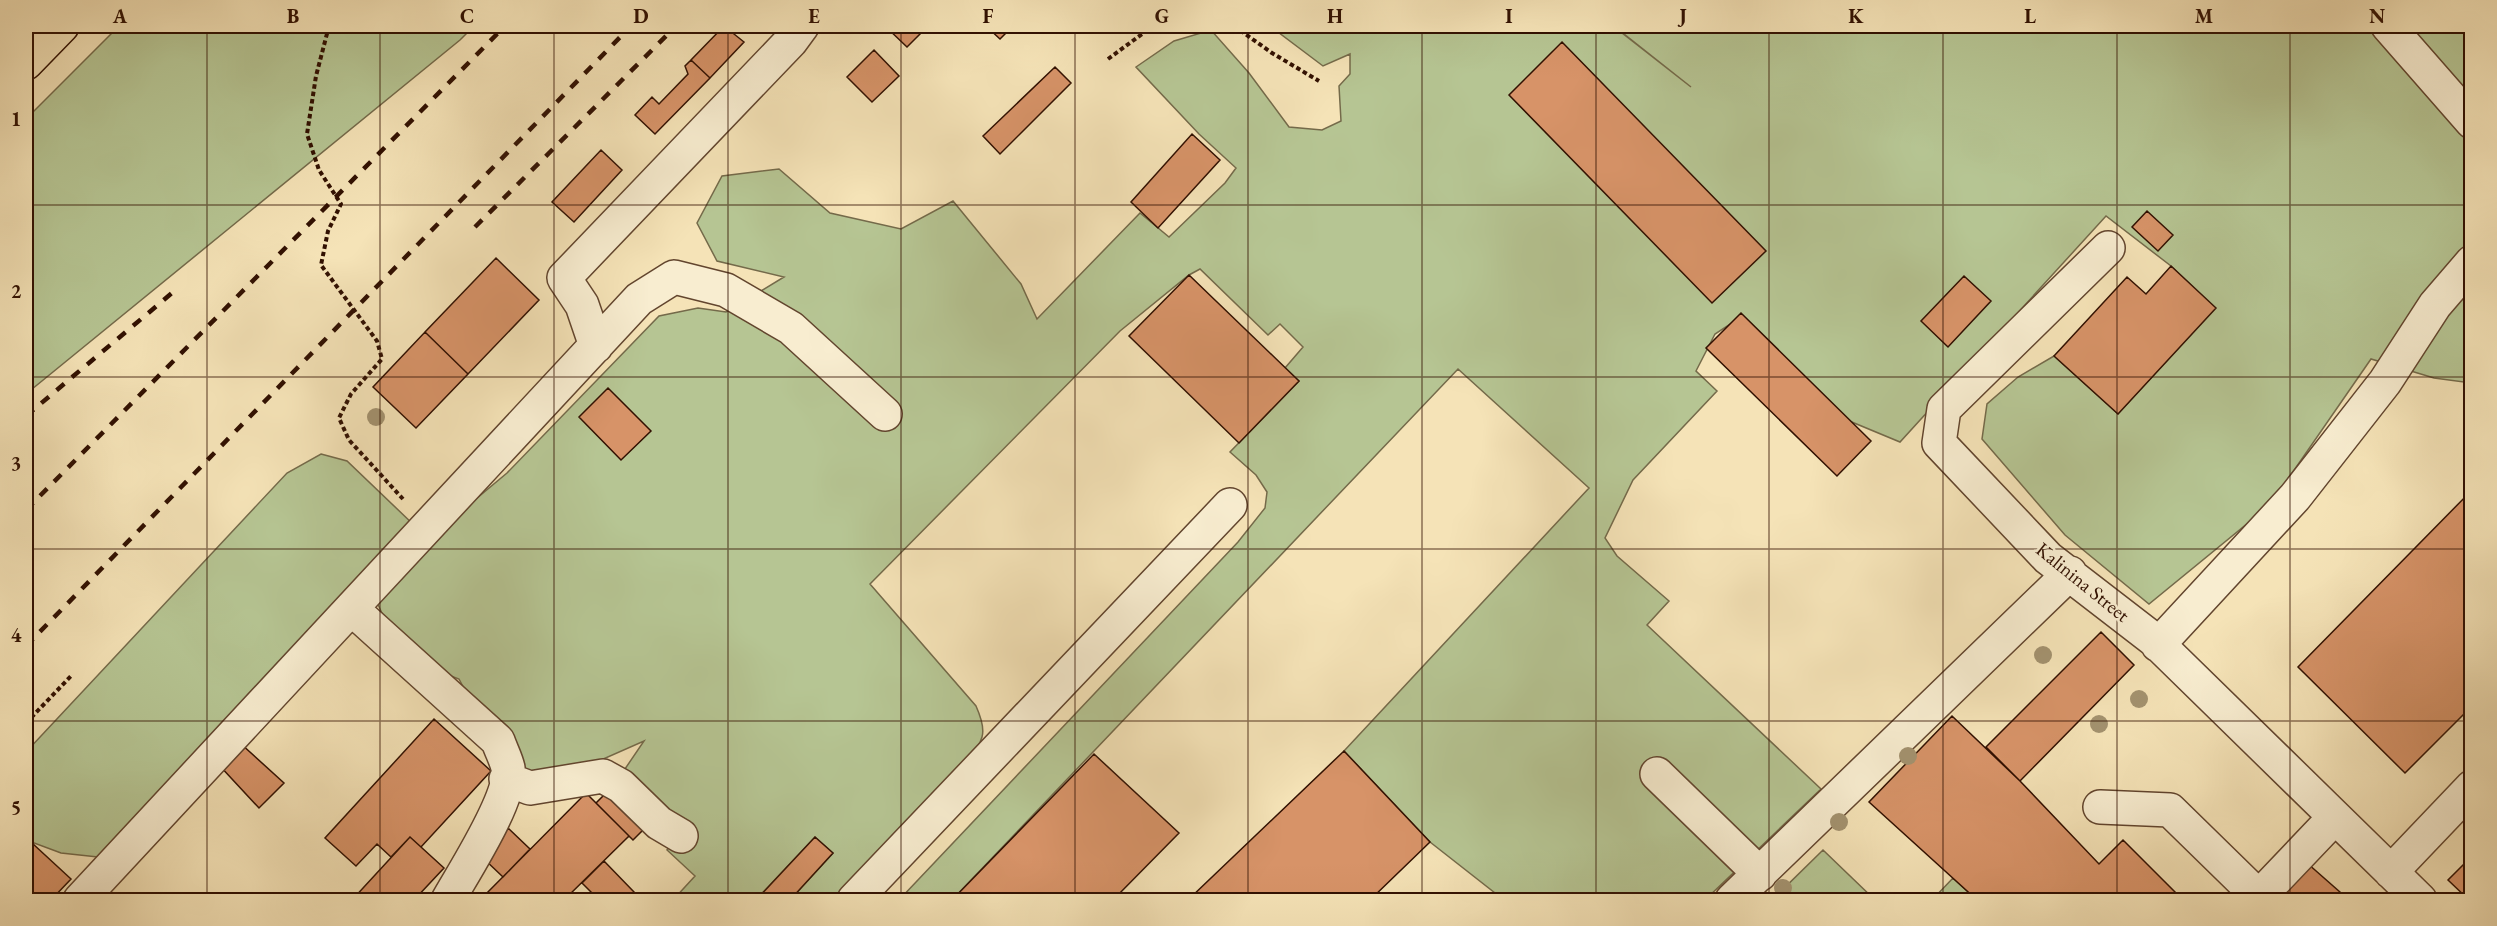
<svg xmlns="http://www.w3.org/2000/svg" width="2497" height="926" viewBox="0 0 2497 926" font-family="'EB Garamond',serif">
  <rect width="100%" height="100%" fill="#f5e3b7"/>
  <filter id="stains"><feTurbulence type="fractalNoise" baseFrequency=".00333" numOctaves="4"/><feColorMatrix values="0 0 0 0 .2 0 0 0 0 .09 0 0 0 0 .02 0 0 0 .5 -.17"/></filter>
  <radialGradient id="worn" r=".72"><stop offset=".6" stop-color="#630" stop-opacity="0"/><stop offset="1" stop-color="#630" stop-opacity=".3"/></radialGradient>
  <path fill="#b6c593" stroke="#746a4a" stroke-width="1.5" d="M119,26H474L460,40L26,394V119Z
    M1270,26H1613L1691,87L1614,26H2471V383L2434,378L2371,359L2270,505L2149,604L2065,535L1982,439L1987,404L2018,377L2054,356L2118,414L2215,308L2171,266L2106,216L1900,442L1847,420L1741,317L1715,334L1696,371L1717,391L1633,480L1605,538L1617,556L1669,601L1647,625L1821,789L1705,900H1504L1430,842L1344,751L1589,488L1458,369L952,900H899L1238,542L1265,508L1267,492L1256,475L1230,452L1299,381L1285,368L1303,347L1280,324L1268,335L1200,269L1189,275L1120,331L870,584L976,706C980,715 985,727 982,737C973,771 864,870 834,900H790L833,853L815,837L756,900H673L695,876L667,850L672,843L612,788L644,741L592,764L518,775L475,709L459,679L423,665L390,631L376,600L440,529L507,473L659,316L698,308L726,312L784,277L717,261L697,223L722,176L779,169L830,213L901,229L953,201L1021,284L1037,319L1140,213L1169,237L1225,183L1236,168L1199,134L1136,67L1174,41L1211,30L1249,73L1289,127L1322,130L1341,121L1339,86L1350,74V54L1323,66Z
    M321,454L347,461L416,527L107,858L61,853L26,840V752L287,473Z
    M1823,850L1875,900H1772Z
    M1953,878L1977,900H1932Z"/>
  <path fill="#d79368" stroke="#311001" stroke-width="1.5" d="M724,26L744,42L710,78L691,60Z
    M885,26H928L907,47Z
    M986,26H1013L1000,39Z
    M1562,42L1766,251L1712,303L1509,95Z
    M874,50L899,76L872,102L847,77Z
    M691,60L710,78L655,134L635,115L652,97L659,104L688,74L685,66Z
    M1055,67L1071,83L1000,154L983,136Z
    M1192,134L1220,160L1158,228L1131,202Z
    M601,150L622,170L574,222L552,202Z
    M2147,211L2173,235L2158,251L2132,227Z
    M496,258L539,300L468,374L425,332Z
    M2171,266L2216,308L2118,414L2054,356L2127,277L2146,294Z
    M1189,275L1299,381L1239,443L1129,336Z
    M1964,276L1991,301L1948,347L1921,321Z
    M1741,313L1871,441L1837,476L1706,348Z
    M425,332L468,374L416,428L373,387Z
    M608,388L651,431L621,460L579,417Z
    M2472,490V706L2405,773L2298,667Z
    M2101,632L2134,665L2020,781L1986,747Z
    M1952,716L2020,781L2099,864L2123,840L2182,899L1977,900L1869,802Z
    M434,719L491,771L421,847L410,837L391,857L377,844L356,866L325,838Z
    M240,743L284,783L259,808L219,765Z
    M1344,751L1430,842L1370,900H1188Z
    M1094,754L1179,833L1113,900H952Z
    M608,791L645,828L633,840L596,803Z
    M586,793L629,836L564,900H480Z
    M508,828L530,849L503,877L483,858Z
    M410,837L444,868L414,900H352Z
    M815,837L833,853L790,900H756Z
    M32,843L71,879L51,900H26V850Z
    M2472,856V900H2469L2448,880Z
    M604,861L634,892L626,900H599L582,883Z
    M2307,863L2349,900H2274Z
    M634,892L643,900H626Z"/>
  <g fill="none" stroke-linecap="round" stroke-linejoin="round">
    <defs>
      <path id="minor" d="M2388,26L2472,122
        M2108,248L1944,409L1939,443L2048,558L2153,639L2420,900
        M596,346L582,305L564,278L791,41L802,26
        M352,609L498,741C501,750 506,759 508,768C513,797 463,873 448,900
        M2158,645L2295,497L2385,382L2435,305L2472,262
        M1657,774L1760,874
        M506,779L530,788L603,776L621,786L659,823L681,836
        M2100,807L2170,810L2259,897
        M2391,872L2472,787
        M80,900L639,299L674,277L726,290L791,328L885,414
        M854,900L1230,505
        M1732,900L2070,573
        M2256,900L2335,817"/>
      <path id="major" d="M26,63L62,26"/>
    </defs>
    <use href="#minor" stroke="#62452e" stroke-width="36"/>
    <use href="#major" stroke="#311001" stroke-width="36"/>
    <path stroke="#311001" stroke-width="4" stroke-dasharray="4.5 3" stroke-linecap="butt" d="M329,26L316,76L307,134L319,170L341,204L328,231L321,265L377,341L382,359L351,394L339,418L349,440L403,499
      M1234,26L1272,53L1319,81
      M1108,59L1153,26
      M26,723L71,676"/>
    <use href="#minor" stroke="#f8edd0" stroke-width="33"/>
    <use href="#major" stroke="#f5e3b7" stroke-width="33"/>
    <path stroke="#311001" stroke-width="4.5" stroke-dasharray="10 10" stroke-linecap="butt" d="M475,227L676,26
      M26,416L172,293
      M26,510L505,26
      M26,646L631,26"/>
  </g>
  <g fill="#a3926f">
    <circle cx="376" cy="417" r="9"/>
    <circle cx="2043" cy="655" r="9"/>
    <circle cx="2139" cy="699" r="9"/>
    <circle cx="2099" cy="724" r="9"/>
    <circle cx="1908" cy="756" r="9"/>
    <circle cx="1839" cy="822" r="9"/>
    <circle cx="1783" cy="888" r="9"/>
  </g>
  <path fill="none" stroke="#311001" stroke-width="1.5" stroke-opacity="0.55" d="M207,26V900M380,26V900M554,26V900M728,26V900M901,26V900M1075,26V900M1248,26V900M1422,26V900M1596,26V900M1769,26V900M1943,26V900M2117,26V900M2290,26V900M26,205H2472M26,377H2472M26,549H2472M26,721H2472"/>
  <g text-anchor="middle" stroke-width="5" stroke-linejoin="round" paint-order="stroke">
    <g font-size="20" fill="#311001" stroke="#f8edd0">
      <text transform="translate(2083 582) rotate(39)" y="7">Kalinina Street</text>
    </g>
  </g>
  <rect width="2497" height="926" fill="none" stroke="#f5e3b7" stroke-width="66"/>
  <rect x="33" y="33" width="2431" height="860" fill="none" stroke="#311001" stroke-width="2"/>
  <g font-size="20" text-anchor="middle" font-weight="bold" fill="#311001">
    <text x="120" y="23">A</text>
    <text x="293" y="23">B</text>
    <text x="467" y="23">C</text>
    <text x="641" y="23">D</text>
    <text x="814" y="23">E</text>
    <text x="988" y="23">F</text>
    <text x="1162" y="23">G</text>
    <text x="1335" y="23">H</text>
    <text x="1509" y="23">I</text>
    <text x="1683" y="23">J</text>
    <text x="1856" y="23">K</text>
    <text x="2030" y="23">L</text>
    <text x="2204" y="23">M</text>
    <text x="2377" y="23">N</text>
    <text x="16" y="126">1</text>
    <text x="16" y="298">2</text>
    <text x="16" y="470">3</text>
    <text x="16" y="642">4</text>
    <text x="16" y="814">5</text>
  </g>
  <rect width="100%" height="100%" filter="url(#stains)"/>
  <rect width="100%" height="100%" fill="url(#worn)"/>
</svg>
